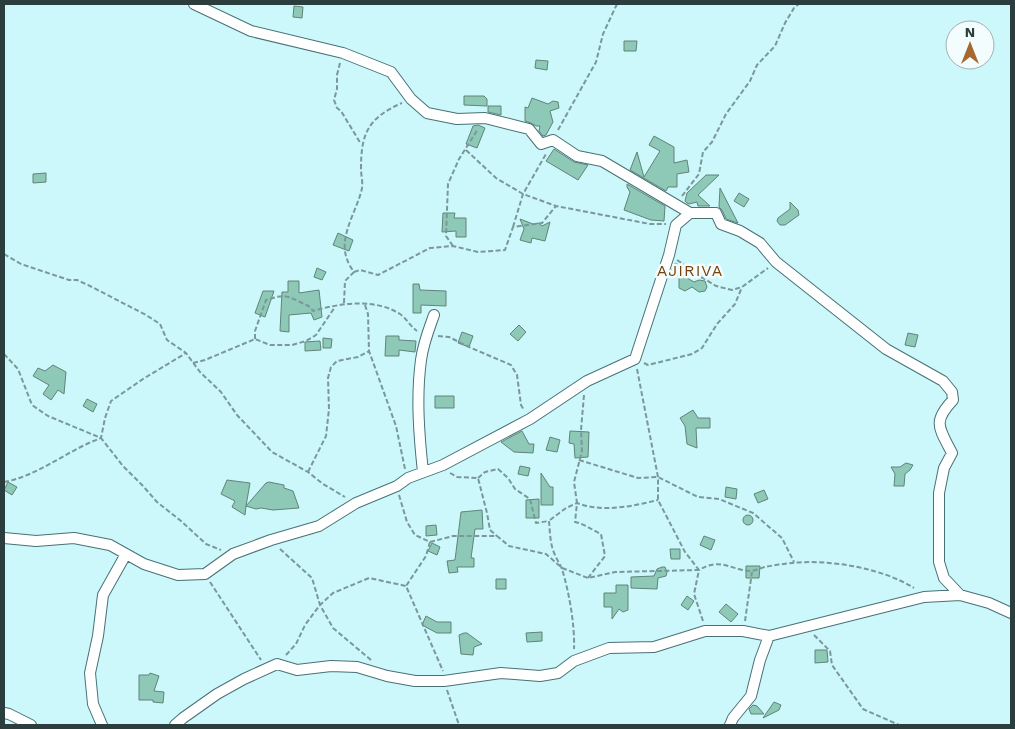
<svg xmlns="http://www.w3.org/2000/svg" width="1015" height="729" viewBox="0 0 1015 729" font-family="'Work Sans',sans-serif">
  <rect width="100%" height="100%" fill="#ccf7fb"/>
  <path fill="#8ec8b6" stroke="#608479" d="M294,6L303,7L302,18L293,17Z
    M624,41H637L636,51H624Z
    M536,60L548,61L547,70L535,68Z
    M464,96H484L487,99V106L464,105Z
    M532,98L548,104L553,101L558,102L559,108L550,111L553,122L546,135L543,136L539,131L540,126H536L531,123L525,121V107L528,108Z
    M488,106H501V115L488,112Z
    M478,125L485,128L477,148L466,144L473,126Z
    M654,136L674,147V163L687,160L689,172L677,174V187H668L666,191L630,170L637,152L644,177L660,151L649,145Z
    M554,149L574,162L588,165L578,180L546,161Z
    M46,173V182L33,183V174Z
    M706,175H719L698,195L710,206H698L697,202L689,204L687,203L685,201L687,193Z
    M627,184L665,206L664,221L651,220L624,210L630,192L627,187Z
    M720,188L738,223L726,219L722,210L719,207Z
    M739,193L749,199L744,207L734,201Z
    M790,202L798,210L799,215L785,225H780L777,221L778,218L790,209Z
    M443,213H455L454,218H466V237H456V231L442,232Z
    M520,219L533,224L539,223L542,226L550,222L545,241L532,238L531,243L520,240L524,229Z
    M338,233L353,240L349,251L333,245Z
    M675,263L686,268L682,275L694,282L699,280L705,281L707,287L705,291L699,292L692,287L685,291L679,288V276L671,272Z
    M317,268L326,272L322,280L314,277Z
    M288,281H299V293L319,290L322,317L314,320L311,313L289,315V332L280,331L282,292H288Z
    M413,284H419L420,290L446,291V306L421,305V313H413Z
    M263,291H274L265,317L255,313Z
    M519,325L526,332L518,341L510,334Z
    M462,332L473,336L469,347L458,343Z
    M908,333L918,335L915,347L905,345Z
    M386,336H399V340L416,341L415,352L399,350V356H385Z
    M323,338L332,339L331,348H323Z
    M320,341L321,350L305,351V342Z
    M53,365L66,372L64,394L58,390L51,400L43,394L49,385L33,376L38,368L45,371Z
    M435,396H454V408H435Z
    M87,399L97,404L93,412L83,406Z
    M693,410L698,418H710V428H696L697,448L687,444L685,426L680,418Z
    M522,431L529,444H534L533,453L514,452L501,442Z
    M570,431L589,432L588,457L575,458L574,444L569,443Z
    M550,437L560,440L557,452L546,450Z
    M906,463L913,465L910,470L905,474L904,486H894L895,474L891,467H900Z
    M520,466L530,468L528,476L518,474Z
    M541,473L550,487H553V505H541Z
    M227,480L250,483L246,506L266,483L269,482L284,485V488L293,491L299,508L273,510L261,508L256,509L246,506L245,515L232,507L235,501L221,494Z
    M8,482L17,487L12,495L4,490Z
    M726,487L737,489L736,499L725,497Z
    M764,490L768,499L758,503L754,494Z
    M539,499V518H526V500Z
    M482,510L483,529H475L471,558H474V567H457L458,572L449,573L447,561L455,560L461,512Z
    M743 520a5 5 0 1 1 10 0a5 5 0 1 1-10 0Z
    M436,525L437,535L426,536V526Z
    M704,536L715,540L711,550L700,545Z
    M432,543L440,547L437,555L428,551Z
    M670,549H680V559H671Z
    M746,566H760L759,578H746Z
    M662,567H665L667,572L666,576L658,578L657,589L631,588V577L654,576L657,569Z
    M496,579H506V589H496Z
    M616,585H628V610L623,612L619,609L612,619V607H604V593H616Z
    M687,596L694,601L688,610L681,605Z
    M726,604L738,614L731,622L719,612Z
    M426,616L437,622H451V633H437L422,625Z
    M542,632V641L527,642L526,633Z
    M464,633H467L482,644L474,647L473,655L461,654L459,635Z
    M815,650H827L828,662L815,663Z
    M150,673L159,676L154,691L164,692L163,703L153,702V700H139V675H149Z
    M774,702L781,705L779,710L763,718Z
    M753,705L757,706L764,714H751L749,709Z"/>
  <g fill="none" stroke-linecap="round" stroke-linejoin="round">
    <defs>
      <path id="street" d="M194,4L251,31L343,53L391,72L411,99L427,113L457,119L485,118L529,129L541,144L553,140L577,156L602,161L690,213H716L721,224L740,231L760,243L776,262L886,349L943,381L952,392L953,400C932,422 939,428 952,453L944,468L939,493V562L944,578L960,595
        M423,472C419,435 416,397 421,360C423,344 429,329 434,315
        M4,538L36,541L74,538L110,545L144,564L178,575L205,574L233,554L271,540L319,526L356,503L397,486L408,478L443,465L530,419L587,381L635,359L669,255L676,225L690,213
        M4,713L9,714L31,725
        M102,725L93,704L90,673L98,636L103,595L126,554
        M175,725L183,718L217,694L244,679L277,664L297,670L331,666L357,667L387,676L415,681H444L501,673L540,676L558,673L574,661L609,648L654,647L705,631H743L769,636L924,597L960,595L989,603L1011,613
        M730,725L733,718L751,696L760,660L769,636"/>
    </defs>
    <use href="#street" stroke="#497174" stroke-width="12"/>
    <path stroke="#7a989a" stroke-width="2" stroke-dasharray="5 2.5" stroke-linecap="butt" d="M340,63L337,75V89L334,100L337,108L341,111L361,144
      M558,130L596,62L603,34L617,4
      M466,150L496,178L523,194L556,206L650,224H666
      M682,196L699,174L703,152L712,142L726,114L750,81L757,65L775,46L785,23L794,8L799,4
      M513,227L523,194L546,154
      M453,246L446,236L448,184L459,159L478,129
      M4,254L21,264L69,280H77L90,286L146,315L160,324L167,340L186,353L200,372L221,392L237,415L272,452L308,472L323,484L345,497
      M677,260L686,266L691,273L703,278L716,286L732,290L742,287L768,268
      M354,272L360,270L378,275L430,248L453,246L478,252L505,250L513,227L542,223L556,206
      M344,303L345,281L354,272C351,268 348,263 347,259C338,236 358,209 362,188C363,182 361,175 361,169C361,133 368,118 402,103
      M365,305L368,314L369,351L396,426L405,469
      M438,336L449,337L469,347L511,365L517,375L521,405L524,410
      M255,339V331L266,300C283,295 284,294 300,302C306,305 309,305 313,311C340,303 375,298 400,314C407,319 410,326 417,331
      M4,354L18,369L32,405L48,416L101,438L123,466L143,486L157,502L181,521L206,544L221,550
      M193,363L205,360L255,339L270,345H292L306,341L316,335L335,307
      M644,363L648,365L692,354L702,348L717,324L735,304L742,287
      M637,369L658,477V500L685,552L699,570C721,557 730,570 751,571C755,571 761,568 765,567C774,565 783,564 792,563C829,559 882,568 914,588
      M584,395L581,430L582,451L574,482L577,503L575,522C585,524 592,530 601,534L605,556L588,578
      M579,460L638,478L658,477L698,497L719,499L753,513L782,538L794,562
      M308,472L326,436L329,409L328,378L331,367L337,361L358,357L369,351
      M450,473L457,477L478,478L487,513L490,530L497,536
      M478,478L485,472L498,469L508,478L515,489L530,499L536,523L549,521C550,532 550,545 555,555C557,560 560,564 562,569C569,592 575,625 574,649
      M4,482C38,476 68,450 101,438L105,418L111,401L143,379L186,353
      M399,495L407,522L415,535L430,542L426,556L406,586L443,671
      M550,520L566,508L577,503C603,513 633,506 658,500
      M430,542L453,536H497L509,546L546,554L562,568L588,578L615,572L699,570L694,594L703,621
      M280,549L312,578L320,605L333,628L371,660
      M210,582L261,660
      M745,621L752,572
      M814,635L830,651L832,665L863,709L899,725
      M286,655L296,644L305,625L320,605L333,593L369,578L406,586
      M447,690L459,725"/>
    <use href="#street" stroke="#fff" stroke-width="10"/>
  </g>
  <g text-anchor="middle" stroke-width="5" stroke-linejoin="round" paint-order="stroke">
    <g font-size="16" letter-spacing="1" fill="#7a420b" stroke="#f4fdfd">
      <text x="690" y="276">AJIRIVA</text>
    </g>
  </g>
  <rect width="1015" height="729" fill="none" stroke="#2c3d3e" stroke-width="10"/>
  <g transform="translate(970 45)"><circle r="24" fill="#f4fdfd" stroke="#a4b0b1"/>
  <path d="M0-4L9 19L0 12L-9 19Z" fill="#a86731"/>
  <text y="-8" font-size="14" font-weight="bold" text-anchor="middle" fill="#2c3d3e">N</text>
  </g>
</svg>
